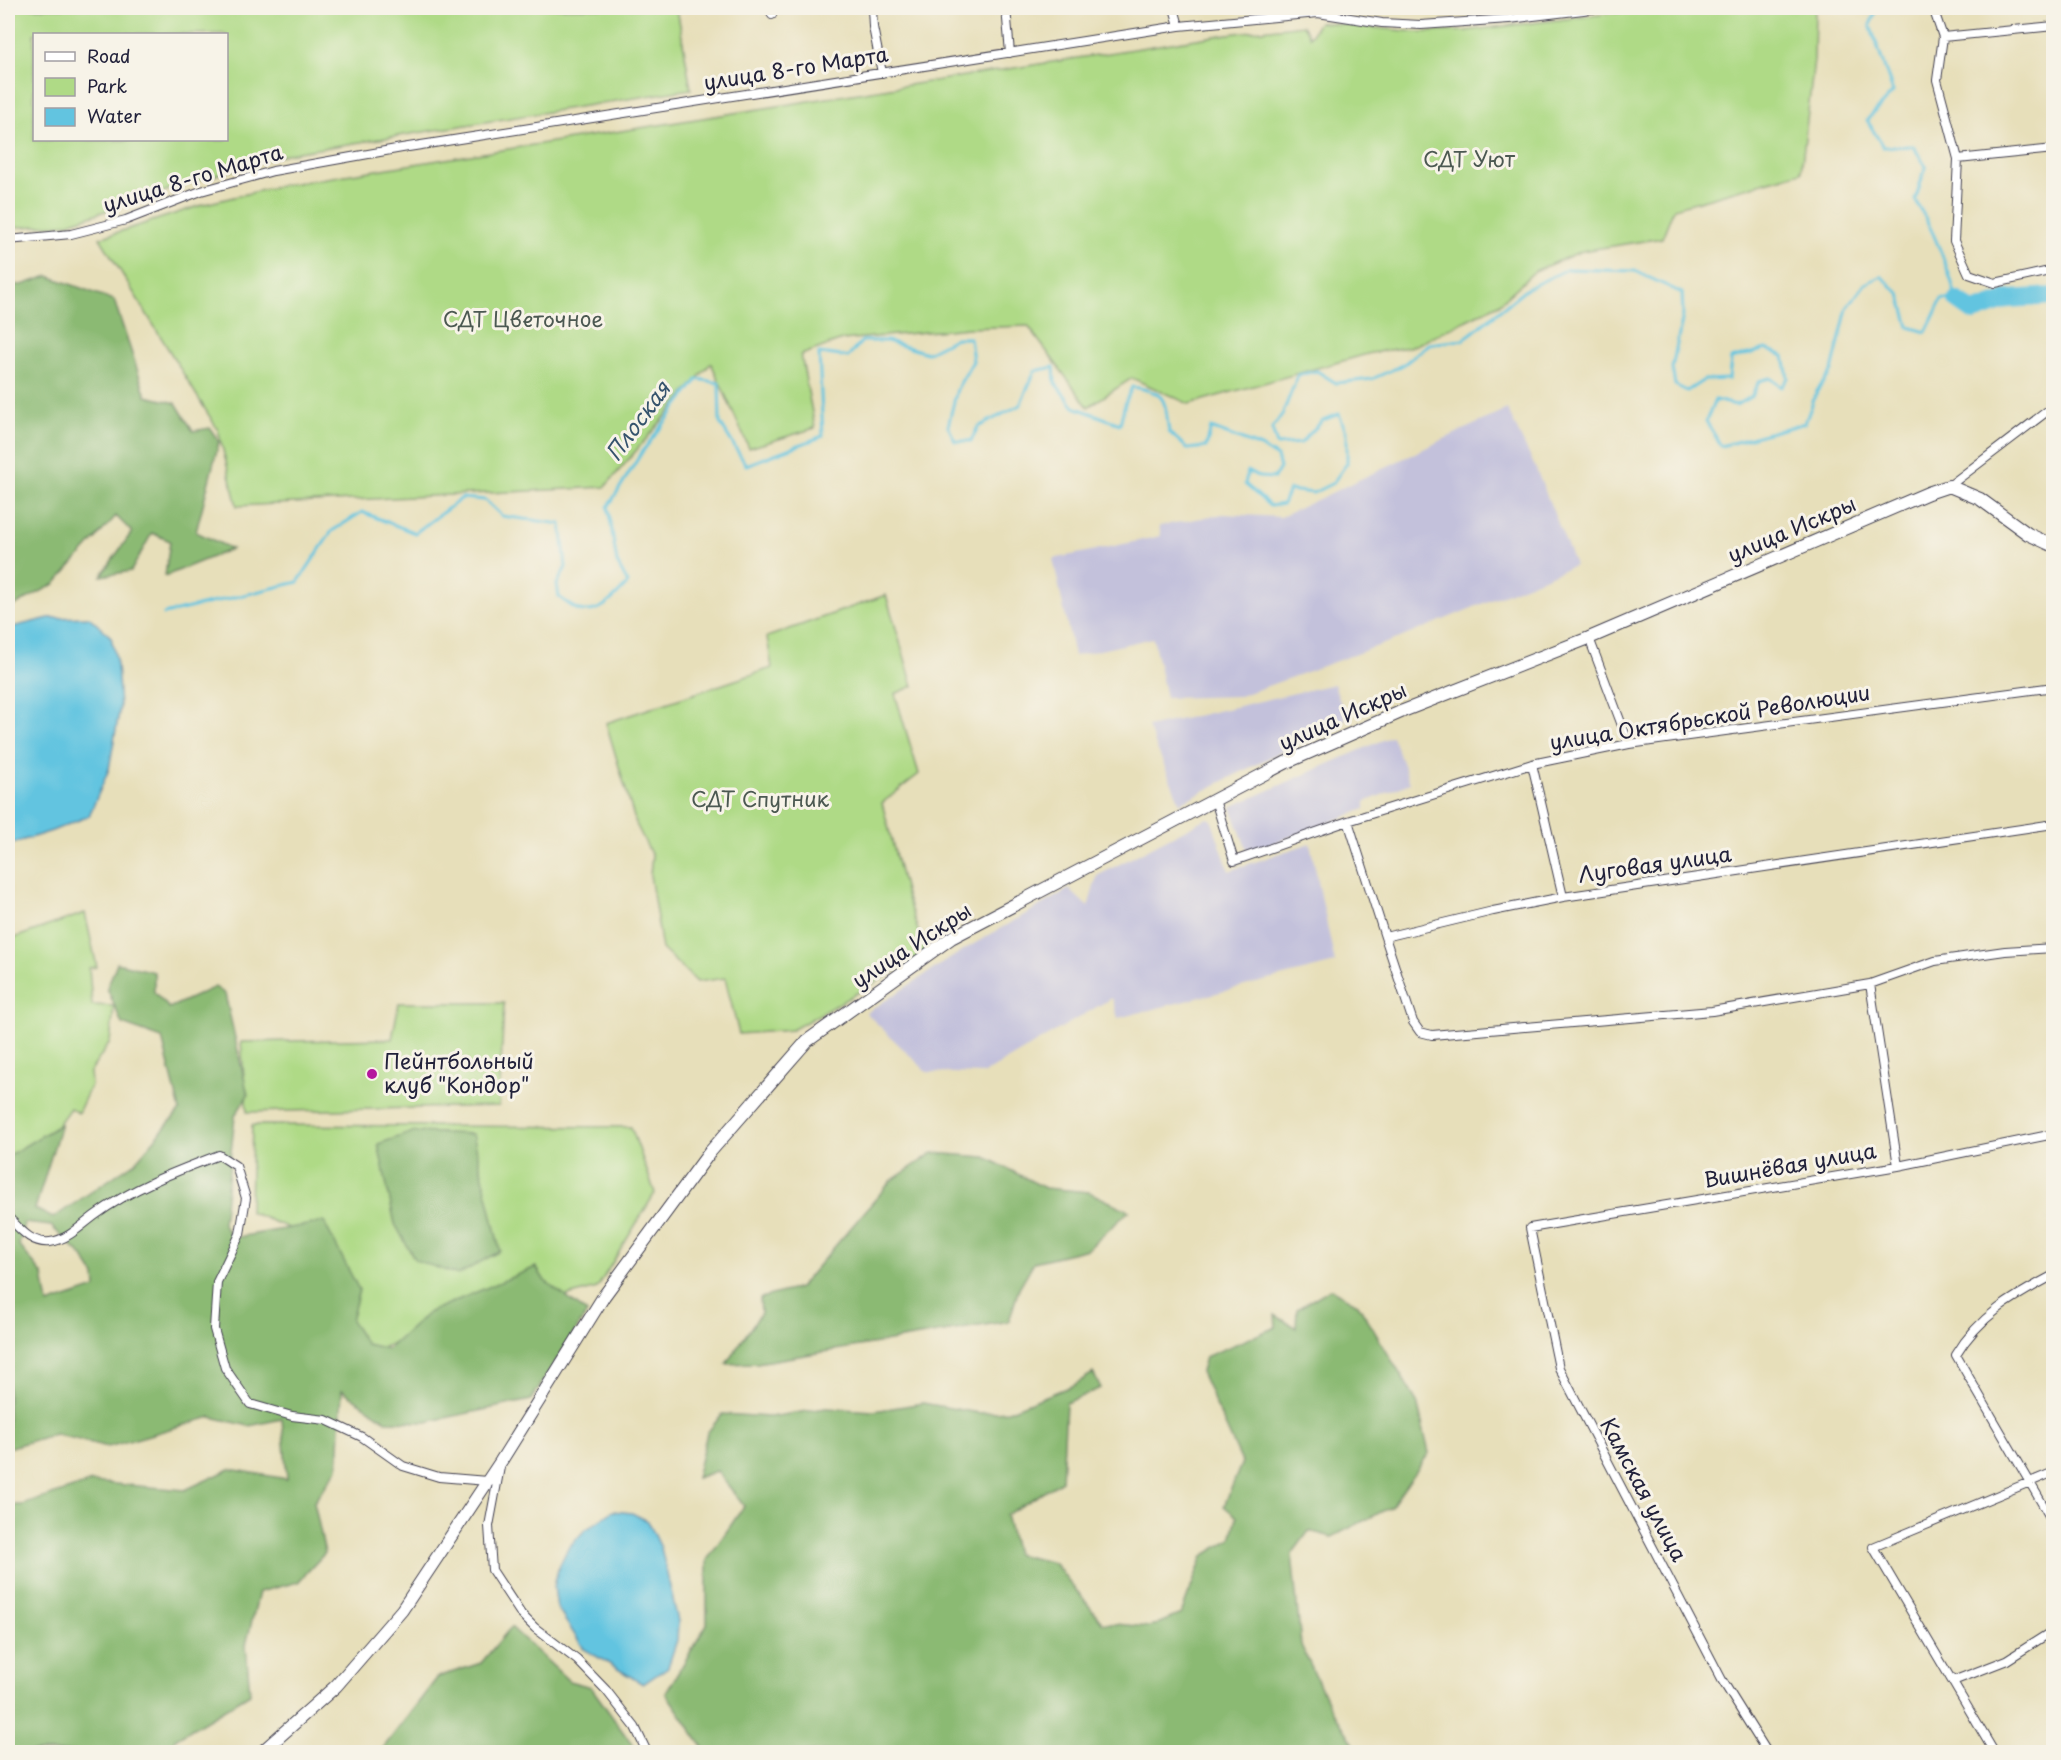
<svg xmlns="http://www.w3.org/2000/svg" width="2061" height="1760" viewBox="0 0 2061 1760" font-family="'Playpen Sans',sans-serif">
  <rect width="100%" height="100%" fill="#f7f3e8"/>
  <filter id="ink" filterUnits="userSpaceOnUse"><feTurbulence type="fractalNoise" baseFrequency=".0167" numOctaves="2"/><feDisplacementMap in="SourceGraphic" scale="12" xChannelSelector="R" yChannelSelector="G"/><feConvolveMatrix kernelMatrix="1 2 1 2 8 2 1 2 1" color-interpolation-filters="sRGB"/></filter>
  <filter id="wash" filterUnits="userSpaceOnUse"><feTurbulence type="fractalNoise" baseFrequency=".008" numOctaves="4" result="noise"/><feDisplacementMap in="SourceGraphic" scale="24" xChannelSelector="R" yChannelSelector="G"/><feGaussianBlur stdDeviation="1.35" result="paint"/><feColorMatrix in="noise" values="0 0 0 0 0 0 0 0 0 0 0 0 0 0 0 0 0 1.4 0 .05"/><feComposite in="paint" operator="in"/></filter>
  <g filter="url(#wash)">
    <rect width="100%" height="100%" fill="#e7dfba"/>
    <path fill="#c3c1db" d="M1507,409L1536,469L1575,565L1400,638L1240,696L1166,698L1153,638L1074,656L1053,559L1161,536L1159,526L1223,514L1281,517Z
      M1334,684L1346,719L1180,803L1148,727Z
      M1392,736L1410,783L1365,802V809L1248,853L1231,807Z
      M1207,818L1211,819L1229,871L1310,843L1335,963L1118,1018L1112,998L983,1074L927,1072L866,1013L965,949L1069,889L1088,907L1097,876Z"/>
    <path fill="#afda86" stroke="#687e60" stroke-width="1.5" fill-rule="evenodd" d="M8,8H677L691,89L286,154L196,181L66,224L8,228ZM34,34H226V140H34Z
      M1655,8H1815L1814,60L1801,172L1674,208L1662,238L1582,251L1535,271L1499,304L1414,346L1371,353L1189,404L1132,378L1088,407L1028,326L968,328L842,340L801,355L815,428L749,448L711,363L605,487L237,506L218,430L100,238L205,204L283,185L1228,34L1303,25L1310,37L1319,22L1416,32L1465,31Z
      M886,595L913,686L895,694L919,774L882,803L906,895L926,954L792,1030L739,1034L725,978L697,982L662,949L650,875L652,856L636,824L606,723L772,668L767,637Z
      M85,913L97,967L89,968L92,1005L114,1006L110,1042L90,1072L91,1085L78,1113L70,1108L55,1129L8,1228V940Z
      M399,1003H504L499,1106L247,1112L241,1042L392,1039Z
      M252,1125L631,1127L655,1193L597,1288L349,1356L323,1242L250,1212Z"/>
    <path fill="#8bba73" stroke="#566e57" stroke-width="1.5" fill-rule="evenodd" d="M48,276L114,300L146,396L176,403L193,431L210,428L219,442L196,532L232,549L165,576L170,541L152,533L131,571L101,576L132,532L116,516L55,584L8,609V284L22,285Z
      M117,963L154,972V992L169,1008L215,987L225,994L248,1095L235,1116L223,1224L232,1238L324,1222L359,1290L351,1320L366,1344L388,1349L429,1312L536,1267L545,1281L587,1313L531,1400L426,1422L386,1421L342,1390L338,1468L314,1502L325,1553L298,1582L259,1592L246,1645L250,1694L175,1739L172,1752H8V1505H22L91,1482L185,1490L230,1469L287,1479L282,1419L249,1426L211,1417L108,1447L55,1434L8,1448V1156L61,1124L35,1209L53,1218L135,1162L180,1110L162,1038L122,1024L107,988ZM24,1223L51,1226L83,1257L95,1276L96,1288L48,1304L43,1275L19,1245Z
      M413,1132L473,1134L500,1251L458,1275L415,1260L395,1224L378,1144Z
      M933,1153L985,1157L1045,1188L1089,1192L1129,1211L1088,1249L1034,1262L1019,1288L1009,1321L757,1363L726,1364L761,1313L760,1298L799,1288L891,1181Z
      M1330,1289L1358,1304L1417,1402L1429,1453L1391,1507L1332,1537L1309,1531L1292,1554L1301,1645L1329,1705L1359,1752H706L666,1693L707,1624V1560L744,1506L717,1471L696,1478L707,1433L722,1414L770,1417L826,1408L874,1411L923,1403L978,1413L1008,1411L1074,1385L1093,1373L1101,1388L1066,1403L1062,1481L1006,1515L1016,1554L1054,1563L1103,1623L1150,1627L1181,1614L1203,1556L1231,1539L1237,1517L1224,1506L1242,1462L1201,1372L1205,1357L1276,1327L1275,1315L1296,1328L1297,1309Z
      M511,1627L569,1681L591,1687L636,1750L635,1752H380L438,1677L481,1663Z"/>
    <path fill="#62c4e0" stroke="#42738e" stroke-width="1.5" d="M89,617L111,637L117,664L120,707L109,769L89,816L52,831L8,845V628L49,618Z
      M613,1511L632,1513L648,1521L661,1548L678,1621L677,1640L668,1667L643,1684L584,1649L557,1608L554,1587L558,1569L568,1548L584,1531Z"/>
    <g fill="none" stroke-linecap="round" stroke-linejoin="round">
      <path stroke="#62c4e0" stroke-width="3" d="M164,614L298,582L332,531L362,512L415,533L462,498L485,500L502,516L561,524L566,567L557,584L559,597C565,601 573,608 579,610C600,616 616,596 628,583L617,563L608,507L642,452L698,379L719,383L720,423L746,465L823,436L819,353L848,357L862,341H887L927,353L956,338H970L973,361L957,389L948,426L955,441H971L978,427L1020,405L1035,371L1054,367L1055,383L1074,407L1120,424L1125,403L1132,387C1168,392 1164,399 1169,432L1188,449L1206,447L1211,428L1261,447L1277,457L1280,468L1274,478L1259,477L1248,471L1245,484L1270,506L1283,504L1289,490L1313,493L1333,483L1347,463V434L1339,414L1323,420L1301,443L1277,445L1272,429L1283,413L1298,375L1317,371L1336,383L1372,379L1403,365L1429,344L1463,340L1528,288L1568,269L1635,271L1682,293L1683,315L1672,368L1675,385L1687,391L1704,380L1729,379L1731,359L1766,349L1784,356L1788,378L1782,387L1770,378L1759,381L1752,396L1736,405L1715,400L1706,421L1721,446L1805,423L1817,391L1832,371L1847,308L1865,284L1881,276L1900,294L1909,327L1926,332L1942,299L1957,300C1947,264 1935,232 1915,200L1926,166L1913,146L1883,147L1867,120L1893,92L1870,25L1877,8"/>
      <path stroke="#62c4e0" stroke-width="18" d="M1957,300L1974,312L2009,299L2054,296"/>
    </g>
  </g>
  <g filter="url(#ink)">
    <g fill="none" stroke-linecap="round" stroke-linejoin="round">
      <defs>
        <path id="street" d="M769,8L772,15
          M872,8L873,27L882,73
          M1006,8L1010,53
          M1174,8L1179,26
          M1285,8L1287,16
          M1933,8L1943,37L1937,80L1958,159L1954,241L1969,274L1995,283L2054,270
          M1943,37L2054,26
          M1958,159L2054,149
          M8,240L71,234L126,220L201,191L273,171L402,148L1179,26L1318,13L1382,23L1421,25L1509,19L1600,8
          M1949,486L2054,406
          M1589,638L1629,744
          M1532,764L1563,897
          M1215,800L1234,861L1348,821L1532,764L1629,744L2054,687
          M1348,821L1385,937L1493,911L1563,897L2054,824
          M1385,937L1413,1022L1420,1032L1432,1035L1712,1011L1870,984L1935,961L2005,951L2054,948
          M1870,984L1898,1166
          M8,1217C20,1229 31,1244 50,1242C67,1240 81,1226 94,1216C132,1188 174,1172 219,1155L236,1166L246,1198L240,1234L217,1282L214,1329L225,1368L250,1404L292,1416L326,1420L362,1437L403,1466L439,1477L487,1481
          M2054,1275C2014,1296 1979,1316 1956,1355L2054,1524
          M500,1467L489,1526L492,1570L521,1614L535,1628L577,1660L606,1690L635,1727L647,1752
          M1953,1681L2007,1660L2054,1630
          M1767,1752L1722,1680L1559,1368L1530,1228L1898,1166L2054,1134
          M1994,1752L1873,1547L2054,1472"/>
        <path id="secondary" d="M262,1752L336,1686L402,1610L501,1461L604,1296L710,1152L807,1041L951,938L1285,763L1403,711L1589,638L1928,493L1949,486L1980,499L2028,534L2054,546"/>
      </defs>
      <use href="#street" stroke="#403e4e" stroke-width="10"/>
      <use href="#secondary" stroke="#403e4e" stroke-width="14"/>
      <use href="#street" stroke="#fff" stroke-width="8"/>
      <use href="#secondary" stroke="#fff" stroke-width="12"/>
    </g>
  </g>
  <circle fill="#b5179e" stroke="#f7f3e8" stroke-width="2" cx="372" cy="1074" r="6"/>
  <g text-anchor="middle" stroke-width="6" stroke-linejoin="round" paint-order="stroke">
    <g font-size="21" fill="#22223b" stroke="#f7f3e8">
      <text transform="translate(796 69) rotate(-9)" y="7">улица 8-го Марта</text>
      <text transform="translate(193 179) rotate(-17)" y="7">улица 8-го Марта</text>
      <text transform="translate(1792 530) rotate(-23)" y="7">улица Искры</text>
      <text transform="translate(1343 717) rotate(-24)" y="7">улица Искры</text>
      <text transform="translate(1710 718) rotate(-9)" y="7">улица Октябрьской Революции</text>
      <text transform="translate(1655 865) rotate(-8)" y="7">Луговая улица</text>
      <text transform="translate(912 946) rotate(-33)" y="7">улица Искры</text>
      <text transform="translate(1790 1166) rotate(-10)" y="7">Вишнёвая улица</text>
      <text transform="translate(1643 1490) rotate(62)" y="7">Камская улица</text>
    </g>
    <g font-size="21" fill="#4c5952" stroke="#f7f3e8">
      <text x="1469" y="167">СДТ Уют</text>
      <text x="523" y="327">СДТ Цветочное</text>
      <text x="760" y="807">СДТ Спутник</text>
    </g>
    <g font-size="21" fill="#22223b" stroke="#f7f3e8" text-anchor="start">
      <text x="384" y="1069">Пейнтбольный<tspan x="384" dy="24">клуб "Кондор"</tspan></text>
    </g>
    <g font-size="22" font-style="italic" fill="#35536d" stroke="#f7f3e8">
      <text transform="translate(638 421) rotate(-54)" y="8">Плоская</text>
    </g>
  </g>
  <rect width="2061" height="1760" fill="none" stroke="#f7f3e8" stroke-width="30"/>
  <rect x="33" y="33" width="195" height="108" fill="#f7f3e8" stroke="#a29fa3" stroke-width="1.5"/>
  <rect x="45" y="52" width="30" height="9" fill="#ffffff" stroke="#a29fa3" stroke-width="1.5"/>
  <text x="87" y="63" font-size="18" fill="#22223b">Road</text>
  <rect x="45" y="78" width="30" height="18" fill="#afda86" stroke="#a29fa3" stroke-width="1.5"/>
  <text x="87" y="93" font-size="18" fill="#22223b">Park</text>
  <rect x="45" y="108" width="30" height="18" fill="#62c4e0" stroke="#a29fa3" stroke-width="1.5"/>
  <text x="87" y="123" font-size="18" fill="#22223b">Water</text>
</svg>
